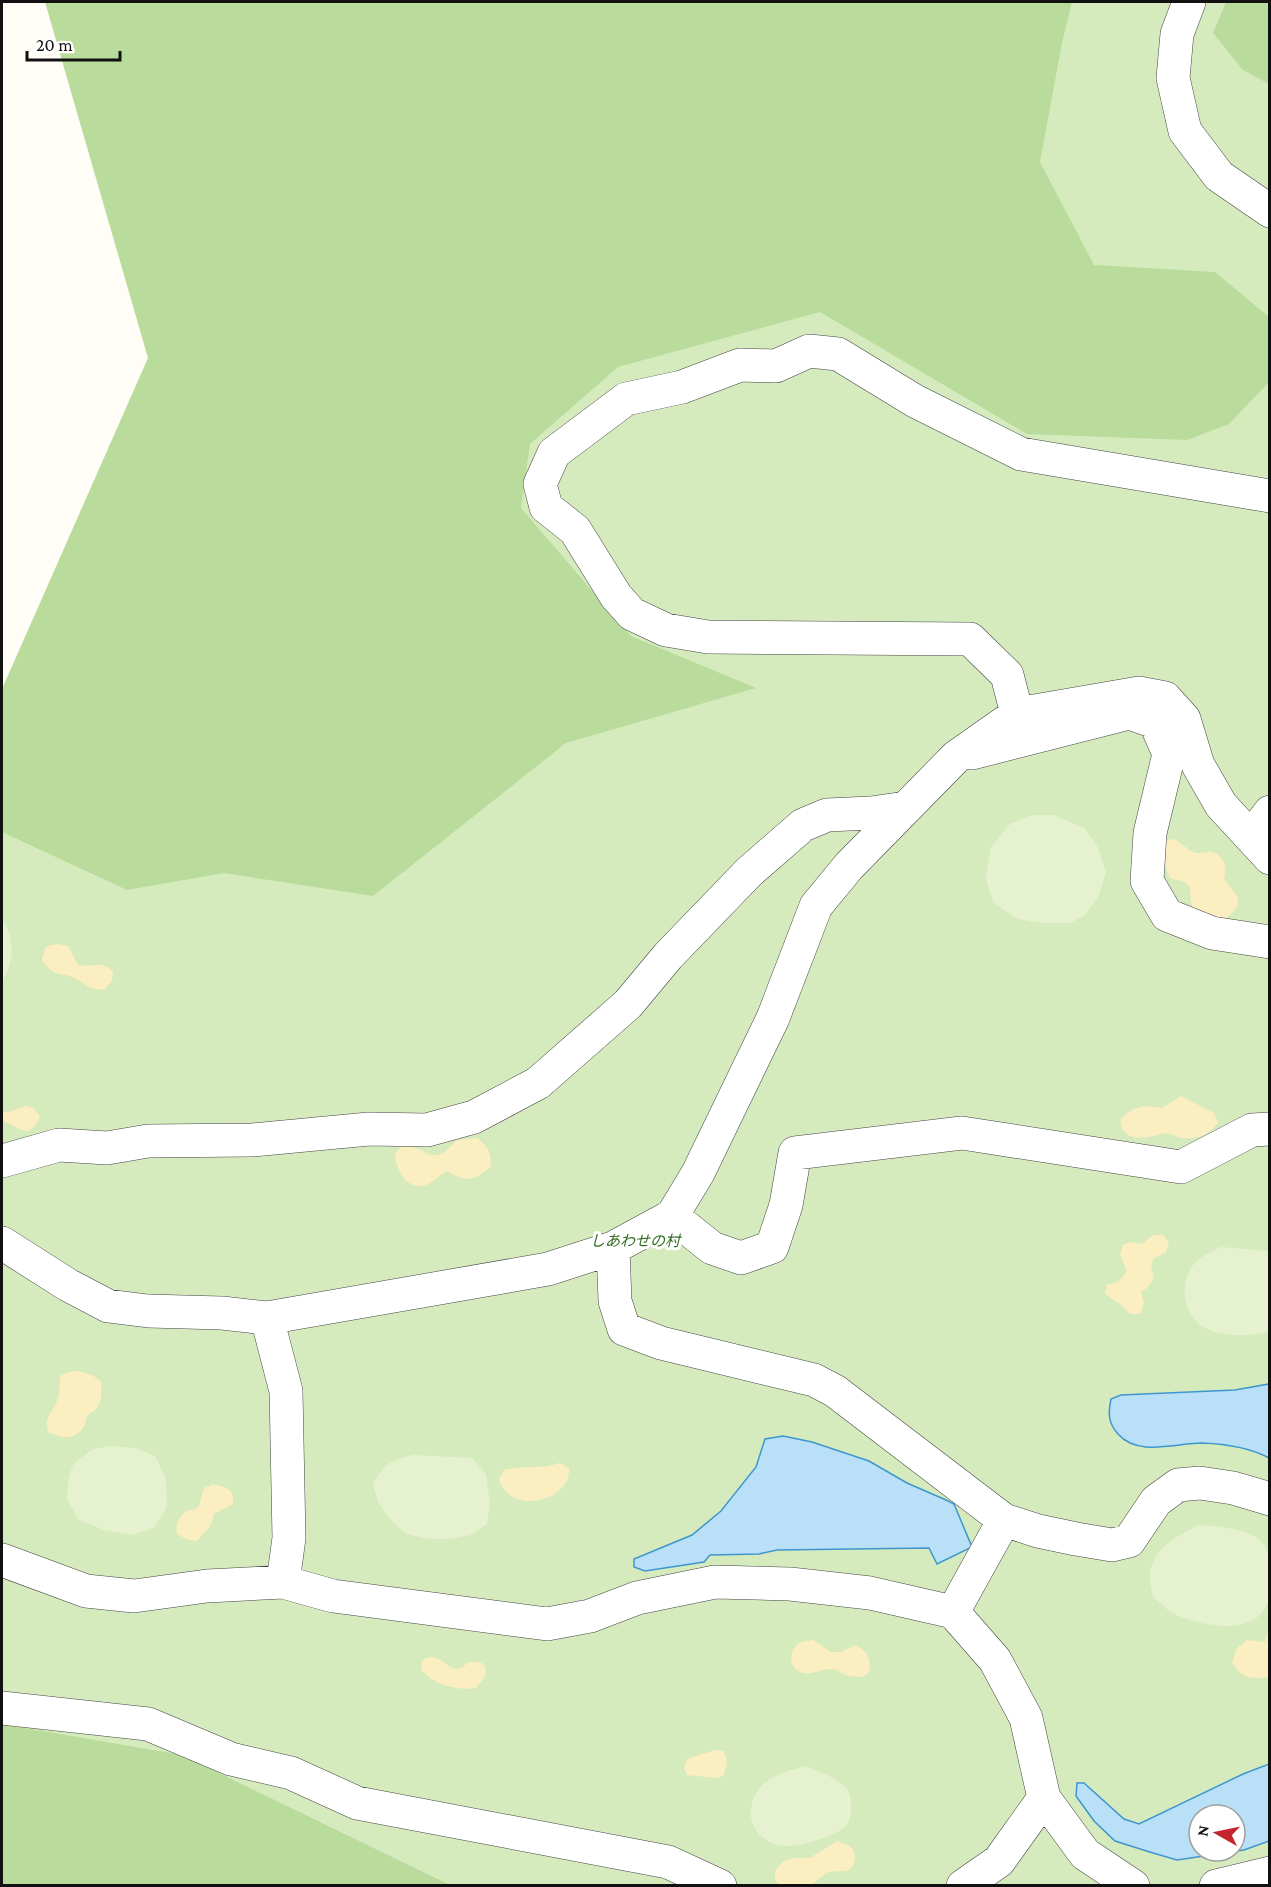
<svg xmlns="http://www.w3.org/2000/svg" width="1271" height="1887" viewBox="0 0 1271 1887" font-family="'Crimson Pro','Noto Sans JP',serif">
  <rect width="100%" height="100%" fill="#fffdf5"/>
  <path fill="#d5ebbd" fill-rule="evenodd" d="M1034,2H1269V1885H398L2,1792V778L507,283ZM1199,1815H1235V1851H1199Z"/>
  <path fill="#b9dc9c" d="M45,2H1072L1062,43L1040,162L1094,265L1215,272L1269,317V382L1229,424L1187,440L1027,434L820,312L618,367L530,444L521,508L631,636L756,688L566,743L373,896L224,873L127,890L2,832V689L148,358Z
    M1226,2H1269V84L1243,70L1213,33Z
    M2,1724L182,1755L450,1885H2Z"/>
  <path fill="#fbeec1" d="M1173,839C1181,842 1185,848 1193,852C1199,855 1206,851 1212,852C1225,855 1227,869 1224,879C1228,886 1236,891 1238,900C1239,909 1228,919 1219,919C1211,919 1201,914 1194,912L1191,902L1190,887L1184,882L1170,878C1165,868 1163,851 1166,840Z
    M58,944L68,946L78,965C91,968 103,959 113,972L112,981L105,989C89,991 88,984 74,978C57,970 57,980 42,960L45,948L50,945Z
    M1181,1096L1214,1113L1218,1122C1211,1135 1196,1140 1181,1138C1177,1137 1172,1134 1168,1133C1162,1133 1155,1136 1149,1137C1135,1140 1118,1135 1121,1118L1132,1110L1144,1106L1162,1108Z
    M25,1106L34,1108L40,1117C27,1143 21,1126 2,1121V1112H9Z
    M477,1138C488,1146 491,1152 491,1166C475,1181 467,1183 447,1171C440,1175 432,1183 426,1185C406,1191 396,1169 395,1154L401,1146C430,1145 429,1171 457,1140Z
    M1153,1235H1163L1169,1243L1166,1252L1154,1258L1151,1266L1154,1278L1148,1287L1141,1292L1144,1303L1141,1313C1126,1317 1129,1310 1119,1303C1114,1300 1110,1298 1105,1293L1107,1285L1119,1281L1127,1271L1120,1254L1123,1245L1130,1242L1142,1244Z
    M78,1371L92,1375L101,1381C101,1391 103,1401 96,1409C94,1412 90,1413 88,1415C85,1419 86,1424 83,1428C73,1441 61,1438 48,1432C44,1416 52,1414 57,1401C60,1393 60,1384 60,1376L69,1372Z
    M559,1463L569,1468C572,1501 509,1517 499,1479L504,1470C522,1465 541,1470 559,1463Z
    M213,1484C227,1488 234,1487 233,1504L214,1514L211,1525L197,1541L188,1540L177,1534C175,1523 179,1517 188,1510H194L199,1506L204,1488Z
    M1269,1627V1677C1251,1679 1243,1679 1232,1663L1236,1649L1247,1640L1265,1642Z
    M813,1640L831,1652H841L855,1645C868,1652 871,1658 869,1672L863,1677C857,1677 850,1677 844,1674C839,1672 837,1669 831,1669C822,1669 812,1675 803,1673C788,1669 788,1651 799,1643C802,1641 808,1641 813,1640Z
    M430,1657C447,1657 452,1680 468,1662H480L485,1666L486,1675L476,1688C457,1691 435,1685 422,1671L421,1663L425,1658Z
    M715,1750L723,1751C729,1759 727,1767 723,1776L716,1778L687,1775L684,1768L687,1759Z
    M837,1841C840,1843 847,1844 850,1846C858,1853 856,1868 846,1871C840,1872 834,1870 827,1873C821,1876 817,1881 812,1885H780L775,1880V1871L782,1862L793,1858H810Z"/>
  <path fill="#e6f2cf" d="M1032,815H1053L1084,828L1097,846L1106,873L1098,897L1085,915L1070,923H1044L1018,919L993,902L986,879L991,847L1010,824Z
    M2,920C14,933 15,966 2,980Z
    M1221,1247L1269,1251V1331C1253,1337 1217,1337 1202,1326C1183,1313 1180,1287 1191,1268C1197,1258 1210,1252 1221,1247Z
    M111,1446L135,1448L155,1456L166,1479L167,1507L154,1528L132,1535L104,1530L78,1519L67,1499L69,1476L74,1463L93,1449Z
    M414,1455L472,1458L486,1474L490,1504L487,1524L471,1535L450,1539H429L406,1534L390,1519L378,1502L373,1484C385,1463 391,1460 414,1455Z
    M1199,1525C1216,1526 1243,1528 1257,1538C1268,1546 1270,1558 1270,1570C1270,1580 1271,1593 1268,1602C1255,1638 1201,1626 1174,1614C1167,1611 1160,1602 1153,1597C1152,1590 1149,1580 1150,1573C1153,1548 1179,1535 1199,1525Z
    M806,1766C819,1772 836,1777 846,1788C850,1793 851,1798 851,1805C851,1813 851,1819 846,1826C836,1837 790,1850 777,1845C757,1839 747,1822 752,1803C759,1777 784,1772 806,1766Z"/>
  <path fill="#b9e0f7" stroke="#3f96cf" stroke-width="1.5" fill-rule="evenodd" d="M1269,1384V1458C1249,1447 1226,1444 1202,1443C1176,1443 1138,1457 1118,1434C1108,1423 1108,1413 1111,1399L1121,1395L1235,1390Z
    M783,1436L812,1442L869,1461L907,1483L946,1500L954,1504L972,1547L937,1564L929,1548L777,1550L759,1554L710,1555L704,1562L645,1571L634,1567V1559L692,1535L721,1511L756,1467L765,1439Z
    M1269,1764V1841L1244,1850L1177,1860L1153,1853L1115,1841L1094,1821L1076,1796L1077,1783H1084L1124,1819L1139,1824L1243,1774ZM1199,1815H1235V1851H1199Z"/>
  <g fill="none" stroke-linecap="round" stroke-linejoin="round">
    <defs>
      <path id="minor" d="M1189,2L1177,34L1173,78L1185,131L1219,176L1270,211
        M1017,714L1007,675L970,639L708,637L666,630L632,614L616,596L575,530L546,507L540,484L554,453L626,399L682,387L740,365L776,366L809,351L838,354L915,401L1021,454L1270,496
        M972,753L1129,713L1155,722L1169,754L1150,833L1147,881L1167,915L1212,933L1270,942
        M1251,837L1270,812
        M2,1161L59,1145L107,1148L148,1141L252,1140L369,1129L427,1130L474,1117L538,1083L628,1004L668,956L749,872L803,825L827,815L871,813L906,808
        M672,1216L712,1248L741,1258L772,1247L786,1205L795,1153L962,1133L1181,1167L1252,1130L1270,1129
        M2,1243L68,1285L108,1306L148,1311L222,1313L267,1318L286,1391L289,1538L283,1582
        M613,1248L615,1301L624,1329L661,1343L814,1380L835,1391L1004,1520L1038,1531L1076,1539L1112,1545L1129,1541L1156,1501L1178,1485L1200,1483L1233,1488L1270,1499
        M267,1318L548,1269L613,1248L672,1216L698,1173L773,1018L816,906L849,866L956,757L1017,714L1139,693L1165,698L1184,719L1198,765L1221,805L1270,858
        M2,1560L86,1591L134,1596L207,1586L283,1582L333,1596L547,1624L590,1616L637,1598L715,1582L790,1584L870,1593L953,1612L995,1660L1026,1718L1044,1798L1085,1854L1133,1886
        M953,1612L1004,1520
        M2,1708L148,1724L231,1759L291,1773L357,1803L668,1862L720,1886
        M963,1886L999,1861L1044,1798
        M1216,1886L1270,1873"/>
    </defs>
    <use href="#minor" stroke="#444" stroke-width="34"/>
    <use href="#minor" stroke="#fff" stroke-width="33"/>
  </g>
  <g text-anchor="middle" stroke-width="6" stroke-linejoin="round" paint-order="stroke">
    <g font-size="15" font-style="italic" fill="#2f6b1f" stroke="#fff">
      <text x="635" y="1246">しあわせの村</text>
    </g>
  </g>
  <rect width="1271" height="1887" fill="none" stroke="#111111" stroke-width="6"/>
  <g transform="translate(1217 1833) rotate(279)"><circle r="28" fill="#ffffff" stroke="#a0a0a0" stroke-width="1.5"/>
  <path d="M0-4.5L10 22L0 15L-10 22Z" fill="#c4262e"/>
  <text y="-9" font-size="16" font-weight="bold" text-anchor="middle" fill="#111111">N</text>
  </g>
  <path d="M27 51v9h93v-9" fill="none" stroke="#111111" stroke-width="3"/>
  <text x="36" y="51" font-size="18" fill="#111111" stroke="#ffffff" stroke-width="4.5" paint-order="stroke">20 m</text>
</svg>
